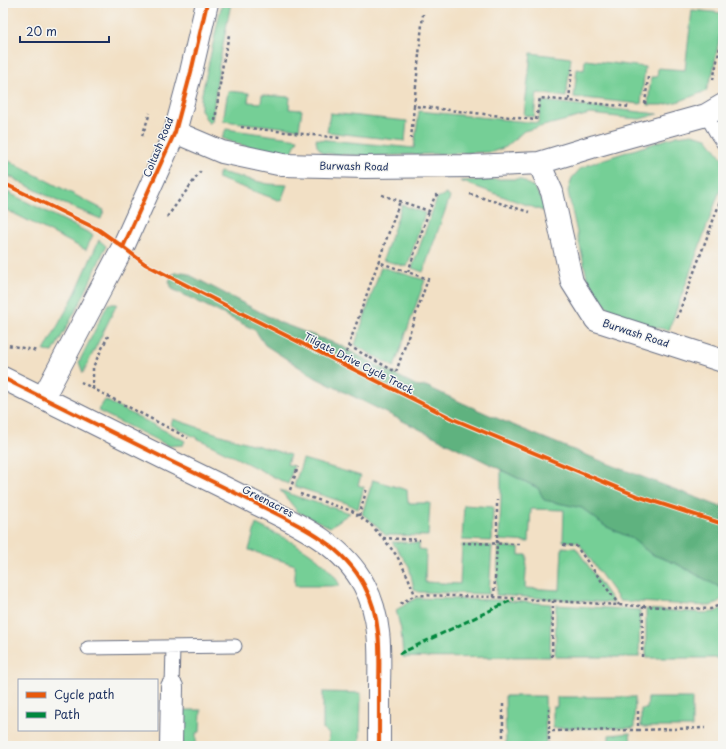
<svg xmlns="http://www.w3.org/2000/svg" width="726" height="749" viewBox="0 0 726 749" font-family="'Playpen Sans',sans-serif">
  <rect width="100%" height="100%" fill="#f6f6f2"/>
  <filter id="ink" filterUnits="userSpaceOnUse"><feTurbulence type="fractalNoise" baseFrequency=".025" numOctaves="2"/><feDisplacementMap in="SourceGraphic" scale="8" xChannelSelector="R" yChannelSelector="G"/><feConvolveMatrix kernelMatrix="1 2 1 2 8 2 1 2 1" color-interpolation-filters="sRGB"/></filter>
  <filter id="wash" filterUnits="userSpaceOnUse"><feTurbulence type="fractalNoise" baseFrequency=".012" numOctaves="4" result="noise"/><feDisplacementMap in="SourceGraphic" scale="16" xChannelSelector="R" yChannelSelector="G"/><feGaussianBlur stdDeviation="0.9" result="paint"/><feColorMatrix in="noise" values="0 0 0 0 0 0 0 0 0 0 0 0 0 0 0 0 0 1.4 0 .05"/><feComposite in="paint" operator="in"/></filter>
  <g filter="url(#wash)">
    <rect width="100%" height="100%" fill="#f2e0c5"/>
    <path fill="#74cf96" stroke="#487f7a" d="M222,3H231L219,65L212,121L209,124L201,110V98Z
      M692,10L723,13V19L713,72L706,91L680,101L663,105H648L651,77H657L658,68L685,70Z
      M531,53L571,58L566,97L537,93L534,117L524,115Z
      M585,60L645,67L641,104L574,97L577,69L584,70Z
      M228,91L249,93L248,102L261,103L262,95L290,97L289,109L302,110L299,129L223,121Z
      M542,101L658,114L640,119L627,118L590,114L524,131L506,147L492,152L373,156L331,154L323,153L317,146L316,139L414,148L419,111L538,123Z
      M330,113L407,121L405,141L327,132Z
      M226,129L298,139L292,152C272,152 240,147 222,138Z
      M692,134L707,138L723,159V182L669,330L648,326L630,319L609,309L598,297L587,277L571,206L568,191L572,178L581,168L598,161L677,136Z
      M3,158L104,210L101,219L55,200L3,173Z
      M220,172L268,184L287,185L281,201L217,178Z
      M503,179H520L535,188L542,201L546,212L460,181Z
      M3,190L93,235L86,250L3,208Z
      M446,194L450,197L423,272L412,268L437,198Z
      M402,205L425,213L407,267L383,260Z
      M99,240L106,246L82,299L53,352L44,351L75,294Z
      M381,267L425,280L394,367L355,345Z
      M108,304H117L83,373L79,362Z
      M105,400L185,441L183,445L169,446L98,411Z
      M173,419L224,436L290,455L287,464L294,466L288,484L171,425Z
      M303,459L361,476L358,485L364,487L358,509L346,503L294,486Z
      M501,470L538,488L545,500L582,508L605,526L631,538L651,554L675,563L723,589V598L717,603L710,606L620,601L578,542L563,541L564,510L531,509L529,542L499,540L501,500Z
      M373,480L407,490L408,503H430L428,536L385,535L375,524L362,514Z
      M280,490L298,497L350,513L330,527L298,512Z
      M464,505L493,507L492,541L462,540Z
      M256,524C282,537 313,550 332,573C335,577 338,581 340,586H295V565L249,550Z
      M392,542L419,543V549L426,550L425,582L460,584L462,545L492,546L489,594L418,592L414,589L409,566Z
      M499,546L519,548V555H527L525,588L560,590L562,547L576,548L614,603L496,595Z
      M416,598L497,600L551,604L550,657C501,656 452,659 403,657L401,630L396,610Z
      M556,605L640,610L639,657H555Z
      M723,608V626L722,630V658H646V609L705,613L715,612Z
      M323,692L361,693L360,739L359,746H328L329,734L323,729Z
      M505,696H545L546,746H506Z
      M557,697H635L634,728H553V707H557Z
      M648,698H692V727H641V709H647Z
      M183,710H201L200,732L196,733V746H182Z
      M630,733L631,746H609V735Z"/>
    <path fill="#5fb27f" stroke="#3d706e" d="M184,272L281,323L342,346L350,351L419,387L426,386C522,432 622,469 721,507L723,503V589L675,563L651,554L631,538L605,526L582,508L544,500L538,488L316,378L265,345L255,330L172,289L169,281L174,273Z"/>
  </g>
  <g filter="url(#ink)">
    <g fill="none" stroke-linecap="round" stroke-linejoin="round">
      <defs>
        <path id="service" d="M706,115L718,136L723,143
          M88,648L235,646
          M172,687L173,647"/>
        <path id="minor" d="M175,132L222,152L283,165L365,167L473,166L539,163L595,146L706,115L723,105
          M539,163L552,192L572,282L596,320L723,361
          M3,378C58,405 113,433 168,460C197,474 226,488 255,503C295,523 342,543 364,585C381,616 380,651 379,686C379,706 379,726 379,746
          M43,398L123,247L175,132L191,72L207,3
          M171,746L172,687"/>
      </defs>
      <use href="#service" stroke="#666d82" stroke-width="15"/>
      <use href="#minor" stroke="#666d82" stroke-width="24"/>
      <path stroke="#666d82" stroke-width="2.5" stroke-dasharray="3 3" stroke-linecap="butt" d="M713,80L723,33
        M569,100L572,69
        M645,104L648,77
        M414,106L423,14
        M215,121L223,63L229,35
        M241,127L340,138
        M142,136L150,113
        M411,139L414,106L536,120L540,98L631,107
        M470,194L529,212
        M382,195L429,211L435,196L439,194
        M167,217L201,171
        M408,272L429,211
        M677,318L723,194
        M3,344L38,351
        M349,346L396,372L428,279L378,262
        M342,364L400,201
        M81,382L94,389L188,438
        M93,389V367L108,336
        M290,490L298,467
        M300,494L352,511L371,525L383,538L397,556L408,577L415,595
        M359,516L367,488
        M383,538L420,540
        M462,543L520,544
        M563,545L576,546L619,605
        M494,597L497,543V500
        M400,604L415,595L494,597L619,605L711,609L723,603
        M552,657L553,601
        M642,657L643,606
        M503,704V746
        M549,708V731
        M638,730L705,728
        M549,746V731L638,730V709"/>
      <use href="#service" stroke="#fff" stroke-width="13"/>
      <use href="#minor" stroke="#fff" stroke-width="22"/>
      <path stroke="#00873e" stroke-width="3" stroke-dasharray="6 3" stroke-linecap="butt" d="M399,654L514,599"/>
      <defs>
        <path id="cycleway" d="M3,183L99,230L123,247L145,264L225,305L453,419L637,496L723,524
          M123,247L175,132L191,72L207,3
          M3,378C58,405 113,433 168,460C197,474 226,488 255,503C295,523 342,543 364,585C381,616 380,651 379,686C379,706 379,726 379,746"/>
      </defs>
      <use href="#cycleway" stroke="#f6f6f2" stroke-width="6"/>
      <use href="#cycleway" stroke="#e8590c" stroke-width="4"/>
    </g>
  </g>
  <g text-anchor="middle" stroke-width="3" stroke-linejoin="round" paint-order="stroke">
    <g font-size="10" fill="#1b2f5e" stroke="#f6f6f2">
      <text transform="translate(158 147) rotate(-68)" y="4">Coltash Road</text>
      <text transform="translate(354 166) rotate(1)" y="4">Burwash Road</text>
      <text transform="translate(636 333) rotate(18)" y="4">Burwash Road</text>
      <text transform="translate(359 363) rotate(27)" y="4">Tilgate Drive Cycle Track</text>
      <text transform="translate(268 501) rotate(27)" y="4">Greenacres</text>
    </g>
  </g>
  <rect width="726" height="749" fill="none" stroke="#f6f6f2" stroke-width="16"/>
  <rect x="18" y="679" width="140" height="52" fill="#f6f6f2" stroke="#9ea6b7"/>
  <rect x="26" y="692" width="20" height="6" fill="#e8590c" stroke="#9ea6b7"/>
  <text x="54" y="699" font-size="12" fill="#1b2f5e">Cycle path</text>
  <rect x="26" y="712" width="20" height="6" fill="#00873e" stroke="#9ea6b7"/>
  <text x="54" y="719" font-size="12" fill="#1b2f5e">Path</text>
  <path d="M20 36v6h89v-6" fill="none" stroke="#1b2f5e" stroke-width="2"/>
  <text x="26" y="36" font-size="12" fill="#1b2f5e" stroke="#f6f6f2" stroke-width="3" paint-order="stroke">20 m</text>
</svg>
